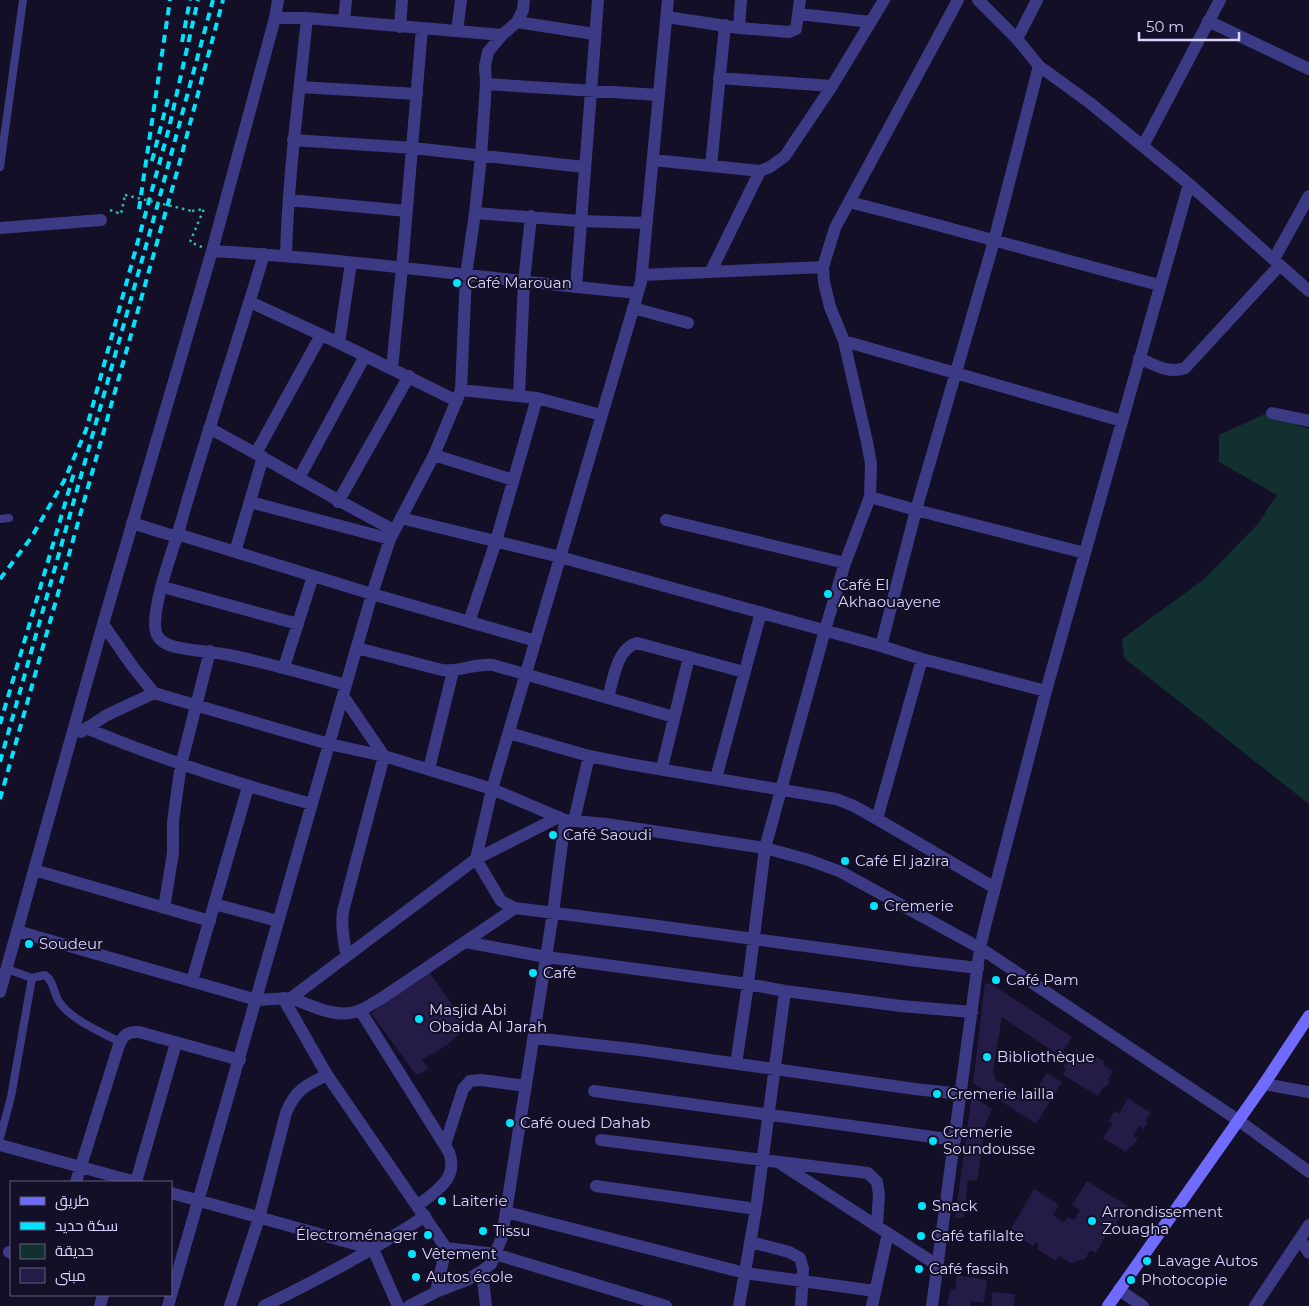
<svg xmlns="http://www.w3.org/2000/svg" width="1309" height="1306" viewBox="0 0 1309 1306" font-family="Montserrat,Cairo,sans-serif">
  <rect width="100%" height="100%" fill="#130f26"/>
  <path fill="#12302f" d="M1265,414L1309,429V804L1124,658L1122,639L1203,580L1257,525L1277,495L1219,462V435Z"/>
  <path fill="#241b47" d="M429,972L468,1026L447,1045L422,1060L429,1069L416,1075L371,1013Z
    M985,983L991,984L1072,1037L1060,1056L1002,1017L993,1071L995,1079L1028,1099L1033,1097L1046,1073L1062,1082L1036,1124L973,1083Z
    M1077,1050L1091,1059L1093,1055L1104,1061L1103,1065L1113,1071L1108,1080L1110,1081L1106,1087L1104,1086L1098,1096L1063,1075L1066,1069L1063,1067L1071,1054L1074,1056Z
    M974,1097L992,1109L986,1123L977,1181L968,1180L964,1218H955L971,1101Z
    M1128,1098L1151,1113L1145,1121L1148,1122L1143,1129L1139,1126L1133,1136L1138,1138L1133,1146L1131,1145L1126,1152L1103,1138L1113,1123L1108,1121L1115,1111L1119,1114Z
    M1087,1181L1128,1206L1112,1231L1108,1228L1106,1232L1107,1234L1096,1253L1090,1250L1085,1259L1070,1263L1059,1256L1056,1261L1037,1249L1039,1245L1035,1242L1033,1246L1009,1232L1034,1189L1059,1205L1053,1215L1064,1222L1067,1217L1074,1220L1080,1210L1072,1205Z
    M957,1275L987,1280L984,1303L971,1301L970,1306H947L950,1289L955,1290Z
    M992,1292L1015,1294L1014,1306H991Z"/>
  <g fill="none" stroke-linecap="round" stroke-linejoin="round">
    <path stroke="#2fb8b0" stroke-width="2.5" stroke-dasharray="2.5 4" stroke-linecap="butt" d="M110,210L121,214L125,195
      M192,211L204,209L190,242L202,247"/>
    <path stroke="#3d3a85" stroke-width="8" d="M0,167L23,0
      M0,519L9,518
      M7,969L32,978L45,975C55,982 53,994 60,1003C72,1020 101,1032 120,1042
      M0,1138L11,1097L32,978"/>
    <path stroke="#3d3a85" stroke-width="12" d="M668,0L641,282L492,789L476,859L501,901L515,908L650,925L910,960L978,968
      M978,0L1017,39L1039,66L1090,103L1189,184L1309,291
      M799,14L871,22
      M667,17L739,28L789,32L796,29L800,0
      M275,18H307L502,35
      M344,21L346,0
      M1208,21L1309,69
      M517,22L594,34
      M400,27L402,0
      M739,28L741,0
      M457,31L461,0
      M1017,39L1037,0
      M719,78L832,86
      M486,84L659,95
      M300,87L417,94
      M293,140L413,148L584,167
      M1143,146L1220,0
      M653,160L760,171L770,167L785,156L832,86L884,0
      M711,166L725,25
      M289,200L407,211
      M849,202C953,228 1056,258 1159,285
      M475,213L580,221L647,223
      M0,228L101,220
      M212,251C354,259 496,280 637,293
      M264,254C237,345 206,434 180,526C172,553 155,597 155,625C155,631 157,637 162,641C174,651 212,651 229,655C268,663 307,674 346,685
      M286,256C288,177 299,97 307,18
      M1274,259L1309,196
      M711,271L760,171
      M642,275L823,267
      M576,287L598,0
      M250,302L339,343L457,401
      M633,308L688,323
      M844,341L1122,421
      M339,343L351,263
      M1139,358C1155,365 1168,374 1185,368L1280,265
      M392,368L402,268L422,28
      M461,390L537,398L601,415
      M519,395L524,282L531,216
      M1272,413L1309,421
      M209,428C271,461 331,498 394,530
      M256,453L321,335
      M434,455L513,480
      M299,478L365,356
      M870,497L916,510L1085,553
      M250,502L390,539
      M338,502L409,376
      M401,518L560,557L881,646L922,659L1046,691
      M666,520L845,563
      M132,523L177,537
      M177,534L372,594L536,641
      M235,552L263,457
      M163,587L298,624
      M469,622L496,541L537,398
      M103,624L133,667L154,693L329,744L384,756L463,780L492,789L565,820L606,824L765,848L809,860L841,872L980,948L1238,1120L1309,1172
      M881,646L916,510L994,241L1039,66
      M357,648L442,670C460,672 475,663 493,665L674,717
      M284,667L313,576
      M343,696L384,756L343,911C341,927 343,940 347,956
      M608,698C613,680 617,648 637,643L744,672
      M86,728C160,759 235,783 312,804
      M81,732L107,715L154,693
      M509,733L589,756L629,764L836,799L854,806L877,819L995,888
      M662,768L689,657
      M429,769L453,671
      M716,778L761,612
      M877,819L922,659
      M574,821L589,756
      M34,870L210,921
      M214,904L278,921
      M164,908L173,853V822L177,792L181,765L210,651
      M17,931L257,1000L291,998L476,859L559,817
      M465,942L546,957L748,984L785,991L901,1006L972,1012
      M192,981L248,787
      M0,992L103,624L212,251L275,18L278,0
      M283,998L327,1075L446,1248L436,1292
      M291,998C313,1006 337,1020 361,1010C368,1007 375,1002 382,998L515,908
      M360,1010L449,1152C459,1179 436,1191 417,1206
      M534,1038L640,1050L915,1089L961,1094
      M736,1064L748,984L765,848L825,630L845,563L870,497L871,464L867,442L844,341L830,307L824,282L823,267L835,228L958,0
      M1264,1084L1309,1092
      M594,1091L955,1140
      M601,1140L868,1173L877,1182L879,1194L877,1226
      M0,1145L136,1182
      M445,1145L463,1089L470,1081L481,1080L526,1086
      M781,1164L937,1265
      M76,1182L118,1048C122,1036 127,1031 139,1032L240,1060
      M136,1182L176,1043
      M596,1186L756,1209
      M171,1193L373,1249L398,1306
      M506,1212L745,1273L875,1291
      M1300,1239L1309,1253
      M751,1242L789,1252L800,1258L803,1269L801,1306
      M446,1248L495,1254L666,1306
      M9,1252L11,1253
      M482,1271L486,1306
      M1119,1290L1143,1306
      M100,1306L103,1295
      M168,1306L372,594L390,539L434,455L461,390L466,275L475,213L481,156L486,84L485,66L488,52L502,35L517,22L523,10L524,0
      M230,1306L259,1218L286,1113C295,1090 306,1085 327,1075
      M264,1306C319,1279 373,1251 425,1216
      M409,1306L436,1292L467,1280L482,1271L491,1264L502,1237L553,913L565,820
      M739,1306L756,1209L785,991
      M872,1306L888,1233
      M932,1306L980,948L985,926L1046,691L1189,184
      M1255,1306L1309,1225"/>
    <path stroke="#6f6bff" stroke-width="12" d="M1108,1306L1264,1084L1309,1016"/>
    <path stroke="#00e5ff" stroke-width="4" stroke-dasharray="8 6" stroke-linecap="butt" d="M182,42L190,0
      M152,161L169,95
      M139,209L170,0
      M0,579L31,538L64,481L86,430L169,128L198,0
      M0,724L74,473
      M0,762L155,214L213,0
      M0,799L180,161L223,0"/>
    <path stroke="#2fb8b0" stroke-width="2.5" stroke-dasharray="2.5 4" stroke-linecap="butt" d="M125,195L192,211"/>
  </g>
  <g fill="#00e5ff" stroke="#130f26" stroke-width="2">
    <circle cx="457" cy="283" r="5"/>
    <circle cx="828" cy="594" r="5"/>
    <circle cx="553" cy="835" r="5"/>
    <circle cx="845" cy="861" r="5"/>
    <circle cx="874" cy="906" r="5"/>
    <circle cx="29" cy="944" r="5"/>
    <circle cx="533" cy="973" r="5"/>
    <circle cx="996" cy="980" r="5"/>
    <circle cx="419" cy="1019" r="5"/>
    <circle cx="987" cy="1057" r="5"/>
    <circle cx="937" cy="1094" r="5"/>
    <circle cx="510" cy="1123" r="5"/>
    <circle cx="933" cy="1141" r="5"/>
    <circle cx="442" cy="1201" r="5"/>
    <circle cx="922" cy="1206" r="5"/>
    <circle cx="1092" cy="1221" r="5"/>
    <circle cx="483" cy="1231" r="5"/>
    <circle cx="428" cy="1235" r="5"/>
    <circle cx="921" cy="1236" r="5"/>
    <circle cx="412" cy="1254" r="5"/>
    <circle cx="1147" cy="1261" r="5"/>
    <circle cx="919" cy="1269" r="5"/>
    <circle cx="416" cy="1277" r="5"/>
    <circle cx="1131" cy="1280" r="5"/>
  </g>
  <g text-anchor="middle" stroke-width="4" stroke-linejoin="round" paint-order="stroke">
    <g font-size="15" fill="#d9d4ff" stroke="#130f26" text-anchor="start">
      <text x="467" y="288">Café Marouan</text>
      <text x="838" y="590">Café El<tspan x="838" dy="17">Akhaouayene</tspan></text>
      <text x="563" y="840">Café Saoudi</text>
      <text x="855" y="866">Café El jazira</text>
      <text x="884" y="911">Cremerie</text>
      <text x="39" y="949">Soudeur</text>
      <text x="543" y="978">Café</text>
      <text x="1006" y="985">Café Pam</text>
      <text x="429" y="1015">Masjid Abi<tspan x="429" dy="17">Obaida Al Jarah</tspan></text>
      <text x="997" y="1062">Bibliothèque</text>
      <text x="947" y="1099">Cremerie lailla</text>
      <text x="520" y="1128">Café oued Dahab</text>
      <text x="943" y="1137">Cremerie<tspan x="943" dy="17">Soundousse</tspan></text>
      <text x="452" y="1206">Laiterie</text>
      <text x="932" y="1211">Snack</text>
      <text x="1102" y="1217">Arrondissement<tspan x="1102" dy="17">Zouagha</tspan></text>
      <text x="493" y="1236">Tissu</text>
      <text x="418" y="1240" text-anchor="end">Électroménager</text>
      <text x="931" y="1241">Café tafilalte</text>
      <text x="422" y="1259">Vêtement</text>
      <text x="1157" y="1266">Lavage Autos</text>
      <text x="929" y="1274">Café fassih</text>
      <text x="426" y="1282">Autos école</text>
      <text x="1141" y="1285">Photocopie</text>
    </g>
  </g>
  <rect x="10" y="1181" width="162" height="115" fill="#130f26" stroke="#625e7d"/>
  <rect x="20" y="1197" width="25" height="8" fill="#6f6bff" stroke="#625e7d"/>
  <text x="55" y="1206" font-size="15" fill="#d9d4ff">طريق</text>
  <rect x="20" y="1222" width="25" height="8" fill="#00e5ff" stroke="#625e7d"/>
  <text x="55" y="1231" font-size="15" fill="#d9d4ff">سكة حديد</text>
  <rect x="20" y="1244" width="25" height="15" fill="#12302f" stroke="#625e7d"/>
  <text x="55" y="1256" font-size="15" fill="#d9d4ff">حديقة</text>
  <rect x="20" y="1268" width="25" height="15" fill="#241b47" stroke="#625e7d"/>
  <text x="55" y="1281" font-size="15" fill="#d9d4ff">مبنى</text>
  <path d="M1139 32v8h100v-8" fill="none" stroke="#d9d4ff" stroke-width="2.5"/>
  <text x="1146" y="32" font-size="15" fill="#d9d4ff" stroke="#130f26" stroke-width="4" paint-order="stroke">50 m</text>
</svg>
